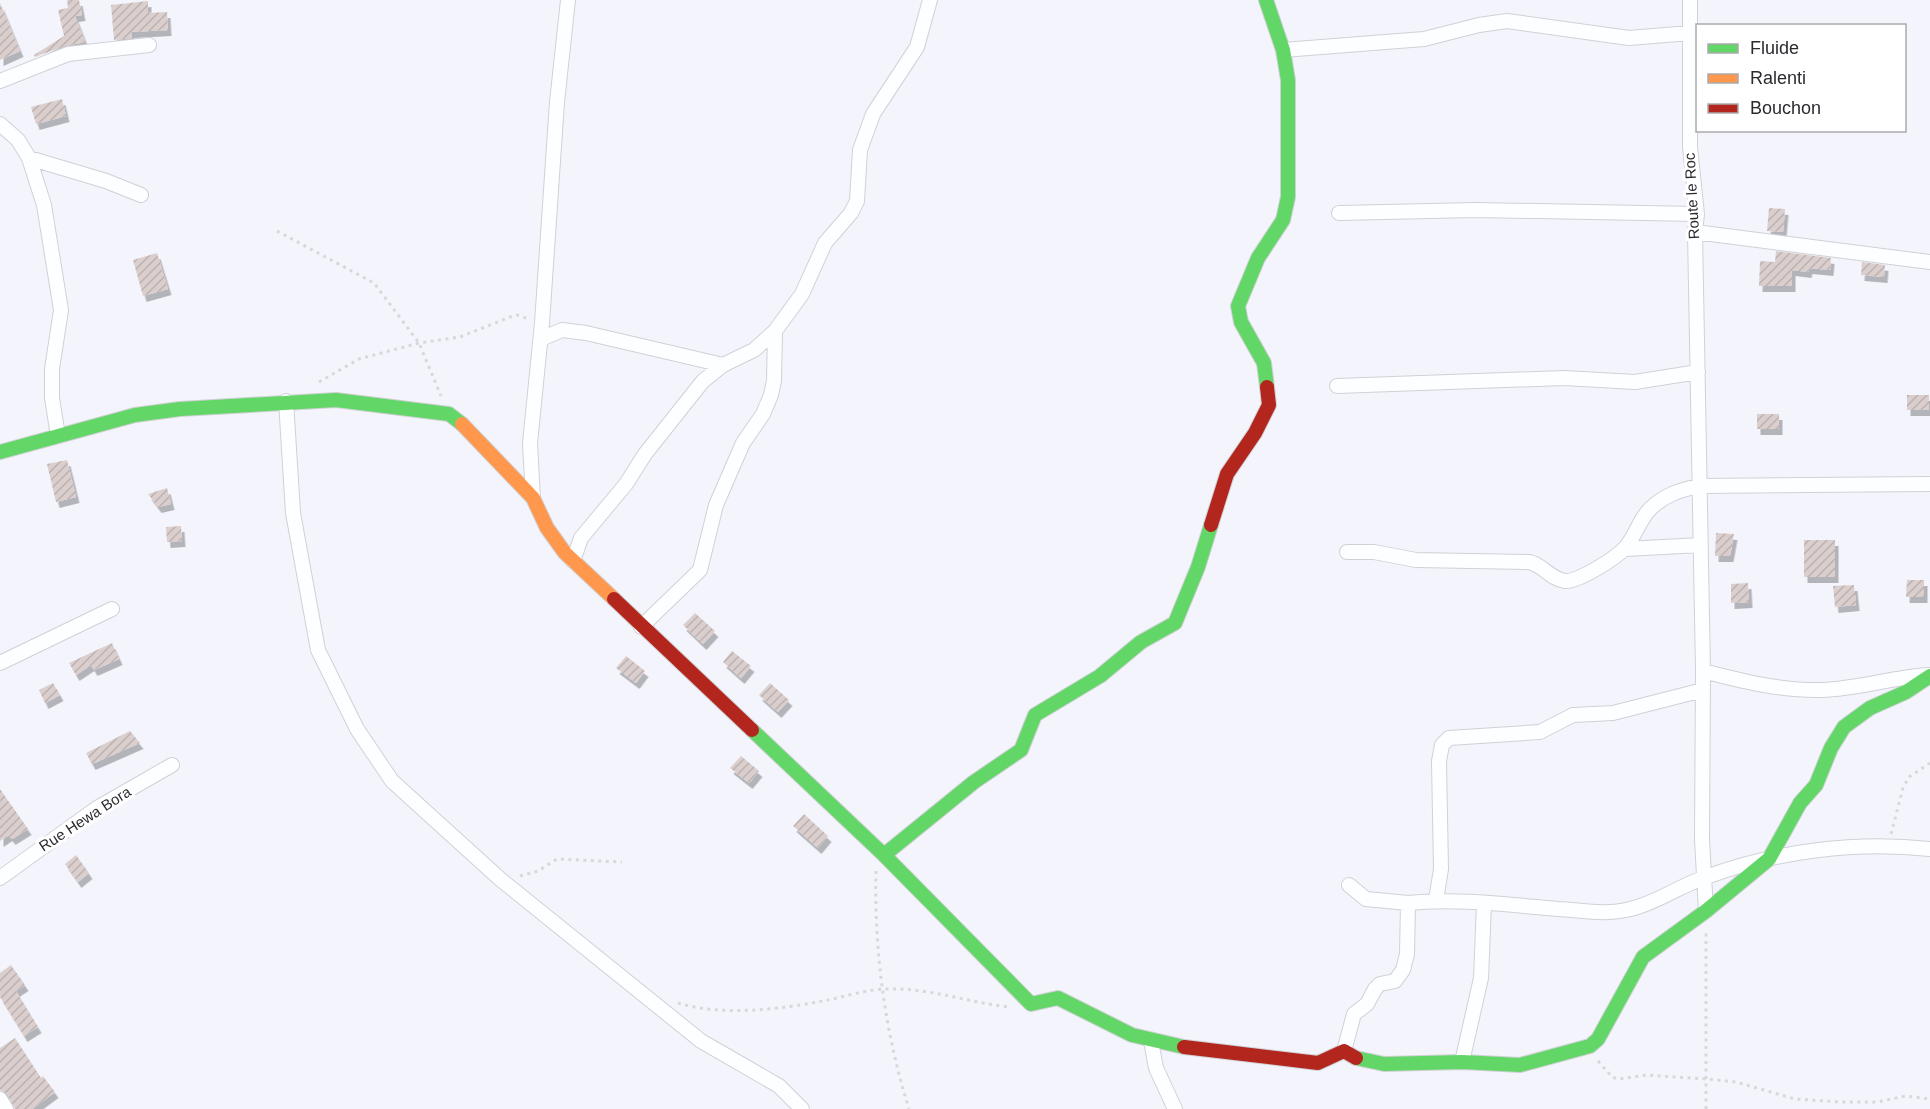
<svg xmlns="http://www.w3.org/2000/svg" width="1930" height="1109" viewBox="0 0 1930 1109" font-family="Helvetica,sans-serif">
  <defs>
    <pattern id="building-hatch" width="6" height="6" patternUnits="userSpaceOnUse" patternTransform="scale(1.5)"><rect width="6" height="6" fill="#dbcfce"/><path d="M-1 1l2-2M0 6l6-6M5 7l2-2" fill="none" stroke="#bcb2b1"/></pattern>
    <filter id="shadow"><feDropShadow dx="3.5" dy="6" stdDeviation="0" flood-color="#0004"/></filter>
  </defs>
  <rect width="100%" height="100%" fill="#f4f5fc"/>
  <path fill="url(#building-hatch)" filter="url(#shadow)" d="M67,0H79L82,15L75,16L85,42L65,46L35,57L34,55L64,36L58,10L68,8Z
    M148,1V13L167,12L168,30L131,32L132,38L114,40L111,5Z
    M0,3L20,51L0,60Z
    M62,99L66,116L36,124L31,107Z
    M1769,208L1785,209L1783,232L1767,231Z
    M1776,251L1831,258L1830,270L1809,268L1808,272L1792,270V286H1759L1760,261L1775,262Z
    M157,253L168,289L143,296L133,260Z
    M1862,262L1885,265L1884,277L1861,275Z
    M1907,395H1929V410H1907Z
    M1757,414H1779V429H1757Z
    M67,460L76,497L56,502L47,464Z
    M167,488L171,504L158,507L148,494Z
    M181,526L182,541L167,542L166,527Z
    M1716,533L1734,534L1730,556H1715Z
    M1804,540H1835V577H1804Z
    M1907,580H1924V597H1906Z
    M1748,583L1749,602L1731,603V584Z
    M1854,585L1856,605L1835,607L1833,586Z
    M695,613L715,631L703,644L683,625Z
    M112,643L119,659L94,670L91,665L76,675L69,663Z
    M732,651L751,666L741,678L723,662Z
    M626,656L645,671L636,683L616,668Z
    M53,683L60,695L45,703L39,690Z
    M770,683L789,700L778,712L759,695Z
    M130,731L140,743L92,764L86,753Z
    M741,756L759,771L749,783L730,768Z
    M0,789L28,829L12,839L9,835L0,841Z
    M804,814L828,836L818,848L793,826Z
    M76,855L89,873L78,882L65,864Z
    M11,965L25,985L16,991L38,1027L24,1036L0,997V973Z
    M15,1038L41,1078L43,1076L55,1092L32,1109H15L7,1094L0,1090V1048Z"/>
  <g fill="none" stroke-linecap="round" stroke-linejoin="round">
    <defs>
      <path id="street" d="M1690,0V147L1697,214L1695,232L1703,671L1702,840L1706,911
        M1283,50L1424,39L1479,25L1507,21L1629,38L1690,33
        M0,81L68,54L149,45
        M0,124L18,140L29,158L44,205L61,310L52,369V398L58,436
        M29,158L106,181L141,195
        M1339,213L1476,210L1697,214
        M1695,232L1930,262
        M541,339L562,330L586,333L723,365
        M1337,386L1564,378L1635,382L1698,372
        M286,401L293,513L318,650L357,729L392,781L500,879L701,1041L779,1086L802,1109
        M533,498L530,443L542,323L557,102L568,0
        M1625,549L1701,545
        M1347,552H1374L1416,560L1529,562C1542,564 1550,579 1565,581C1578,582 1616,558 1625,548C1635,537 1639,520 1650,509C1664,495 1680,490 1699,486L1930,484
        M573,561L581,538L626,484L645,454L703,381L723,365L754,350L775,331L802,294L825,243L851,213L857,201L860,150L873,114L917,47L930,0
        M641,627L700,570L716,505L743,443L763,414L771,395L774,381L775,331
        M0,663L112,609
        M1703,671C1741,681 1782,691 1822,690C1858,689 1893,677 1929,675
        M0,878L97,808L172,765
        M1349,885L1366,899L1408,903
        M1436,900L1441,869L1439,761L1442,745L1449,738L1540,732L1573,715L1613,713L1703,690
        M1151,1041L1156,1068L1175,1109
        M1344,1051L1354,1014L1367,1004L1375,989L1380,984L1395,981L1403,970L1407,954L1408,903C1458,898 1509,905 1558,909C1581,910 1604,915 1626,910C1655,904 1679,886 1706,877C1777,851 1855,841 1930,849
        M1462,1062L1481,978L1484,904
        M0,1099L6,1109"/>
      <path id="fast" d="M1266,0L1283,50L1288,80V197L1283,220L1258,258L1238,306L1241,322L1264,363L1267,387
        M0,452L135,415L180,409L336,400L449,414L462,424
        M752,730L884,855L1031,1004L1058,998L1132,1035L1184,1047
        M884,855L974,782L1021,750L1035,715L1100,676L1141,642L1175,623L1198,567L1211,525
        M1356,1058L1384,1064L1462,1062L1520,1065L1590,1046L1598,1039L1643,957L1706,911L1769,859L1800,803L1816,785L1831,748L1844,727L1870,708L1906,692L1930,676"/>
      <path id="slow" d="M462,424L533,498L547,528L565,553L614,599"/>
      <path id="jam" d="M1211,525L1227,474L1255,433L1269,405L1267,387
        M614,599L752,730
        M1184,1047L1318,1063L1344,1051L1356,1058"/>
    </defs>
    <use href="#street" stroke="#d0d1d6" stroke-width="16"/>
    <use href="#fast" stroke="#d0d1d6" stroke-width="16"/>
    <use href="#slow" stroke="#d0d1d6" stroke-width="16"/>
    <use href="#jam" stroke="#d0d1d6" stroke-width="16"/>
    <path stroke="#d7d8da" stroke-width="3" stroke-dasharray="3 4.5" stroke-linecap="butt" d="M277,231L374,283L419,343L441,396
      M319,382L359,359L419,343L460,337L510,317L517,315L529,319
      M1891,834L1903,788L1909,777L1930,763
      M876,871C874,951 885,1033 909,1109
      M520,876L538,871L557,859L622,862
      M678,1003C725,1017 781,1009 828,1000C847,996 868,989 887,989C931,988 966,1002 1009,1007
      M1598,1061L1612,1077L1618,1079L1647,1075L1707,1079L1736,1082L1795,1099L1840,1102H1877L1906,1096L1930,1099
      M1706,1109V931"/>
    <use href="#street" stroke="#fdfeff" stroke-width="14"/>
    <use href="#fast" stroke="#63d668" stroke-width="14"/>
    <use href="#slow" stroke="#ff974d" stroke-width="14"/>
    <use href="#jam" stroke="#b3261e" stroke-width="14"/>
  </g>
  <g text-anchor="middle" stroke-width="6" stroke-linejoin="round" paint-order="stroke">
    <g font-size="15" fill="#2a2b2f" stroke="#fff">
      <text transform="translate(1692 196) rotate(-93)" y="5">Route le Roc</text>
      <text transform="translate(85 819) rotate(-33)" y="5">Rue Hewa Bora</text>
    </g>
  </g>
  <rect x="1696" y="24" width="210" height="108" fill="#ffffff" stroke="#aaaaac" stroke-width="1.5"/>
  <rect x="1708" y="44" width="30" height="9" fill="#63d668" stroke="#aaaaac" stroke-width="1.5"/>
  <text x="1750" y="54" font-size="18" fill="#2a2b2f">Fluide</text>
  <rect x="1708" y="74" width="30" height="9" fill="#ff974d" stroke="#aaaaac" stroke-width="1.5"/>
  <text x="1750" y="84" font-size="18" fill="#2a2b2f">Ralenti</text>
  <rect x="1708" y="104" width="30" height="9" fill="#b3261e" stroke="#aaaaac" stroke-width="1.5"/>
  <text x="1750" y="114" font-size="18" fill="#2a2b2f">Bouchon</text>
</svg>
